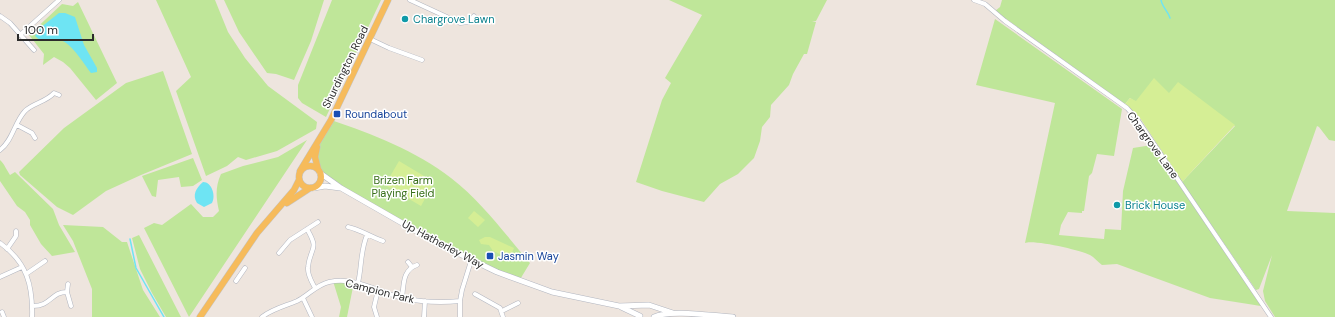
<svg xmlns="http://www.w3.org/2000/svg" width="1335" height="317" viewBox="0 0 1335 317" font-family="'DM Sans',sans-serif">
  <rect width="100%" height="100%" fill="#eee5de"/>
  <path fill="#bfe699" d="M156,0H215L228,32L245,58L268,86L317,122L316,129L277,151L246,160L238,157L227,166L206,176L176,91L191,77Z
    M224,0H324L311,41L294,80L276,74L267,73L239,32Z
    M332,0H381L326,117L302,103L298,98V85Z
    M669,0H827L816,21L812,22H816L807,54H804L793,74L789,85L771,105L770,117L762,127L760,141L754,158L738,174L720,184L704,202L662,191L636,182L662,100L671,83L665,78L702,15Z
    M1002,0H1335V141L1329,140L1319,127L1317,126L1287,211L1335,213V317H1275L1265,301L1263,291L1272,255L1259,289L1256,290L1182,182L1235,126L1169,93L1136,102L1130,98L1125,104L995,11L1000,7Z
    M78,2L117,83L96,100L70,68L63,62L54,57L43,65L44,54L29,35L62,4L73,6Z
    M995,19L1122,109L1114,156L1097,154L1092,173L1089,176L1084,211H1082V213L1068,212L1061,225L1059,235L1104,239L1105,229L1121,230L1123,191L1133,148L1152,145L1261,306L1210,298L1117,264L1102,265C1098,262 1094,257 1090,255C1081,250 1032,239 1025,243L1055,103L976,85Z
    M163,71L192,154L141,175L106,191L73,215L57,207L20,175L19,172L64,128L126,83Z
    M331,120C373,134 416,151 451,178C482,202 505,234 530,263L519,281L437,243L320,173L315,157L319,142Z
    M307,140L189,317L144,228L154,223L162,225L191,204L203,217H213L219,211C216,198 215,187 221,174L243,166L278,157Z
    M193,158L202,180L193,186L181,187L179,177L158,180L156,197L152,196L142,176Z
    M0,160C5,165 6,169 10,175L15,172L53,209L59,225L75,252L52,256L41,244L30,225V220L25,212L17,206L0,181Z
    M63,225L103,227L122,242H127L143,290L160,317H92V289L73,241Z
    M139,235L181,317H166L152,293L140,269L132,238Z
    M333,281L354,282L347,317H339L341,307Z"/>
  <path fill="#d5ee95" d="M1154,78L1169,93L1178,82L1235,125L1182,182L1140,118L1125,104L1130,98L1136,101Z
    M399,161L434,182L421,206L385,185Z
    M474,211L485,220L478,227L468,218Z
    M485,237H490L514,248L511,255H509L506,257L493,251L489,245L481,244L479,240Z"/>
  <path fill="#6ee4f3" d="M59,13H65L75,17L84,45L97,68V72L91,73C83,63 71,41 57,39C52,39 46,40 41,41L35,36L40,28Z
    M203,182C212,182 216,196 212,203L204,207L197,203C192,195 196,188 203,182Z"/>
  <g fill="none" stroke-linecap="round" stroke-linejoin="round">
    <path stroke="#6ee4f3" stroke-width="1.5" d="M1161,0C1162,7 1168,11 1170,18
      M130,239L136,268L164,317"/>
    <defs>
      <path id="minor" d="M410,0L460,23L469,22L474,16
        M974,0L985,4L1005,21L1127,108L1137,119L1271,317
        M0,16L10,23L34,50
        M20,35L59,0
        M370,39L389,48L422,60
        M17,125L32,133L35,138
        M0,150C13,140 14,123 25,111C33,103 46,102 54,93L59,95
        M348,227C359,229 371,237 383,241
        M307,229C320,251 310,247 308,267C307,275 312,282 315,288
        M0,243C27,262 33,286 32,317
        M7,249L16,236V231
        M279,253L290,240L318,222
        M408,262L412,267
        M26,274L45,261
        M0,277L22,267
        M236,281L245,268
        M358,283C362,266 360,252 367,235
        M68,284L67,292L71,306
        M475,294L500,308L503,317
        M303,298L312,317
        M402,298C404,285 402,270 417,265
        M33,306C51,306 51,292 67,292
        M502,311L518,303
        M2,312L4,317
        M262,317C272,309 285,306 297,301C309,295 316,285 329,282C355,276 378,292 402,298C421,302 441,303 460,301
        M377,317L374,307L378,290
        M424,317L425,301
        M460,317V301L462,290L471,261"/>
      <path id="tertiary" d="M320,173L341,188L437,243L497,272L552,292L619,306L649,305L673,313
        M314,188L325,186L340,188
        M621,307L640,316
        M654,317C671,309 713,316 733,317"/>
      <path id="primary" d="M317,147L315,157L318,169
        M299 177a11 11 0 1 1 22 0a11 11 0 1 1-22 0Z
        M300,171L331,120L388,0
        M287,203L310,188
        M200,317L257,233L294,190L299,180"/>
    </defs>
    <use href="#minor" stroke="#b2b6c0" stroke-width="5"/>
    <use href="#tertiary" stroke="#b2b6c0" stroke-width="6"/>
    <use href="#primary" stroke="#c4c4c4" stroke-width="7"/>
    <use href="#minor" stroke="#fff" stroke-width="4"/>
    <use href="#tertiary" stroke="#fff" stroke-width="5"/>
    <use href="#primary" stroke="#f6bb5b" stroke-width="6"/>
  </g>
  <g fill="#0f9aa8" stroke="#fff" stroke-width="1.5">
    <circle cx="405" cy="19" r="4"/>
    <circle cx="1117" cy="205" r="4"/>
  </g>
  <g fill="#1a4fb4" stroke="#fff" stroke-width="1.5">
    <rect x="333" y="110" width="8" height="8" rx="2"/>
    <rect x="486" y="252" width="8" height="8" rx="2"/>
  </g>
  <g text-anchor="middle" stroke-width="3" stroke-linejoin="round" paint-order="stroke">
    <g font-size="11" fill="#0d838f" stroke="#fff" text-anchor="start">
      <text x="413" y="23">Chargrove Lawn</text>
      <text x="1125" y="209">Brick House</text>
    </g>
    <g font-size="11" fill="#2c2c2c" stroke="#fff">
      <text transform="translate(345 67) rotate(-64)" y="4">Shurdington Road</text>
      <text transform="translate(1153 145) rotate(54)" y="4">Chargrove Lane</text>
      <text transform="translate(443 244) rotate(28)" y="4">Up Hatherley Way</text>
      <text transform="translate(380 291) rotate(14)" y="4">Campion Park</text>
    </g>
    <g font-size="11" fill="#164399" stroke="#fff" text-anchor="start">
      <text x="345" y="118">Roundabout</text>
      <text x="498" y="260">Jasmin Way</text>
    </g>
    <g font-size="11" fill="#366e18" stroke="#fff">
      <text x="403" y="184">Brizen Farm<tspan x="403" dy="13">Playing Field</tspan></text>
    </g>
  </g>
  <path d="M18 34v6h75v-6" fill="none" stroke="#2c2c2c" stroke-width="2"/>
  <text x="24" y="34" font-size="12" fill="#2c2c2c" stroke="#ffffff" stroke-width="3" paint-order="stroke">100 m</text>
</svg>
